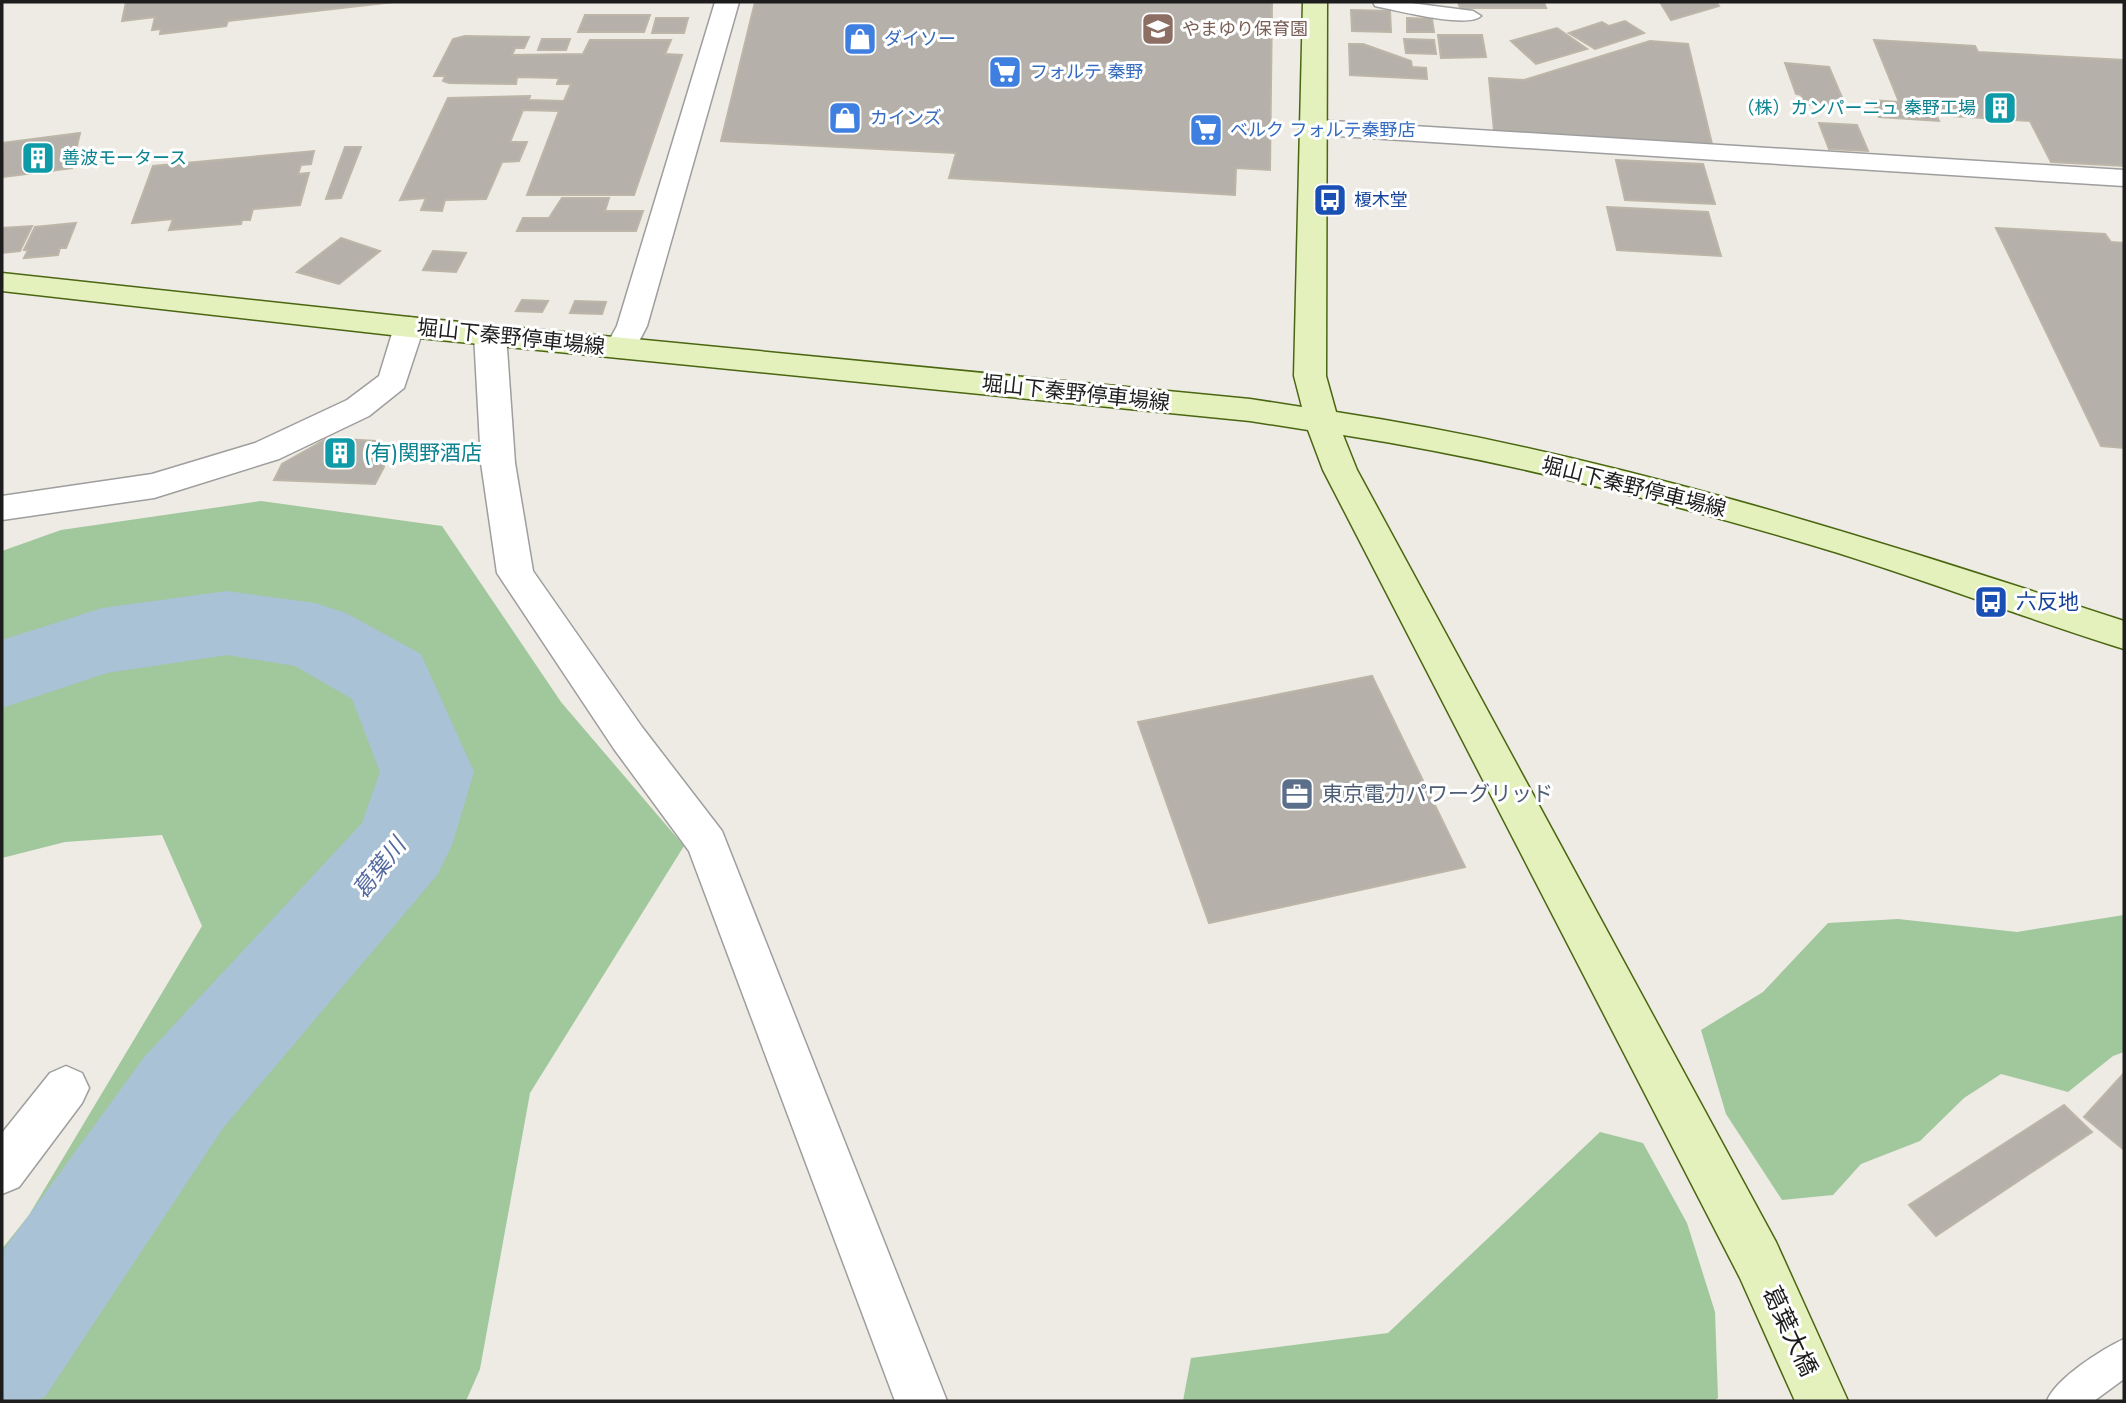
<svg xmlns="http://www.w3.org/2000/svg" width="2126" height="1403" viewBox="0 0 2126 1403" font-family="Jost,'Noto Sans JP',sans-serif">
  <rect width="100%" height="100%" fill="#edebe3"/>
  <path fill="#a1c79d" d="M261,501L442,526L561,702L684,846L530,1093L480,1369L466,1401H2V1249L29,1215L202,926L162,835L65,842L2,858V551L61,530Z
    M2124,915V1052L2113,1056L2068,1092L2001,1074L1964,1098L1920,1141L1861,1164L1833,1195L1782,1200L1726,1114L1701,1030L1763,992L1828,923L1898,919L2017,932Z
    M1600,1132L1643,1143L1687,1223L1715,1312L1718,1398L1714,1401H1183L1191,1358L1388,1333Z"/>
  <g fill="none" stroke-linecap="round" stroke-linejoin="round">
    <path fill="#a9c2d5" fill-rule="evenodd" d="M227,591L315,603L346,613L421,654L474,772L452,845L438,874L223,1128L45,1397L36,1401H2V1252L145,1056L362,823L380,772L352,699L295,666L227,655L107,673L2,708V640L102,608Z"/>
  </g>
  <path fill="#b5b1aa" stroke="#bcb5a8" stroke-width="2" d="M126,2H394L228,21L226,26L160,34L161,29L152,30L155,17L122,21Z
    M755,2H1272L1270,170L1236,168L1235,195L949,178L956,153L721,141Z
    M1458,2H1544L1546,8H1460Z
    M1660,2H1716L1719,6L1671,20Z
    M1351,10L1390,11L1391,32L1352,31Z
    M585,15H650L644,32H578Z
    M656,18H688L684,33H652Z
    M1407,18L1432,19L1434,32H1407Z
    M1625,21L1644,33L1595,49L1569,33L1602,22L1609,26Z
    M1557,28L1587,49L1536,64L1511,41Z
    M1438,35H1482L1486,57L1441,58Z
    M465,36L529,37L524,48H515L512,55L583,54L590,40H671L665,54L682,55L634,195H527L559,111L523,110L510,142H527L519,161L502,162L486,199L445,200L442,211L421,210L426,198L400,200L448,98L530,96L529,100L564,101L571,84H557L559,78L517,77L516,84L449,83L443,81L445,76H434L453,39Z
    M542,39H570L566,50H538Z
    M1404,39L1434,40L1436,54L1406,53Z
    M1874,40L1975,46L1978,52L2124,60V166L2051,162L2030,121L1936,115L1939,121L1879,117L1872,100L1899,102Z
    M1650,41L1688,44L1712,144L1494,131L1489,78L1524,80Z
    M1349,44H1363L1411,61L1412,67L1426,68L1427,79L1350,75Z
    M1785,63L1829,67L1846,107L1805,104L1801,95L1796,94Z
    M1819,123L1857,125L1868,151L1829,149Z
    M80,133L72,168L2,177L3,143Z
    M345,147H361L341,198L326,199Z
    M314,151L311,164L301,165L298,174L309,173L300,205L253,209L250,220H242L241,224L169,230L173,219L132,223L153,166Z
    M1616,160L1703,164L1715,204L1625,200Z
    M562,198H609L605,211H643L636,231H517L523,218H549Z
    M1607,207L1708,212L1721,256L1617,250Z
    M76,223L66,248H60L58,255L24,258L28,250H24L35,227Z
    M32,226L20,251L2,253V228Z
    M1996,228L2105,234L2111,242L2124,243V448L2101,446Z
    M341,238L380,251L339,284L297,272Z
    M433,251L466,253L456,272L423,270Z
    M522,300L548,301L542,312L516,311Z
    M575,301L606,302L602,314L570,313Z
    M328,438L375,441L384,467L375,484L274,480L282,464Z
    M1372,676L1465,867L1209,923L1138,722Z
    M2124,1073V1150L2084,1117Z
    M2064,1105L2092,1132L1936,1236L1909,1205Z"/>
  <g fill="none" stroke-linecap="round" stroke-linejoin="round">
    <defs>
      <path id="lane" d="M1373,2H1403L1473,11L1481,16C1468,29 1395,10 1375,6Z
        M2124,1339V1379L2094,1401H2047C2055,1379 2102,1349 2124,1339Z"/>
      <path id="street" d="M715,2H739L647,326L632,355L621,358L610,355L605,348L617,326Z
        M1316,120L2124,170V186L1307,134L1303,128L1307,122Z
        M409,317L420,320L424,327L404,388L369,416L279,459L154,498L2,520V496L152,474L255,443L347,400L379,376L394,327L398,320Z
        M490,324L501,327L506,334L515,463L533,571L642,727L722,831L947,1401H895L689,851L614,749L497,573L481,463L474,334L479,327Z
        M66,1066L82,1073L89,1088L82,1103L19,1187L2,1194V1133L50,1073Z"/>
      <path id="secondary" d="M1303,2H1327L1326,376L1336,412C1606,453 1865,536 2124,621V649C2028,619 1934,583 1838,553C1676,504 1510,461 1343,435L1357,470L1776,1242L1848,1401H1795L1740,1278L1323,470L1308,430L1250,421L409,337L2,291V273L409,317L1250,399L1302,407L1294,376Z"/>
    </defs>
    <use href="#lane" stroke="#9e9e9e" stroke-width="3"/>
    <use href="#street" stroke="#9e9e9e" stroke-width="3"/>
    <use href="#secondary" stroke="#4b6611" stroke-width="3"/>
    <use href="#lane" fill="#fff" fill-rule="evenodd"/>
    <use href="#street" fill="#fff" fill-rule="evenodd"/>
    <use href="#secondary" fill="#e4f1bd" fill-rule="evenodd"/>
  </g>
  <defs>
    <symbol id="school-square" viewBox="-11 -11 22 22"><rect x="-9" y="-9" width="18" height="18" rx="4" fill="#8d6e63" stroke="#fff"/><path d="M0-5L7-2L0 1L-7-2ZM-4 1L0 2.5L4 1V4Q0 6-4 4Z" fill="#fff"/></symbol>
    <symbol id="shop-square" viewBox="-11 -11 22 22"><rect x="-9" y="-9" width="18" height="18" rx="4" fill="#3f7fe0" stroke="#fff"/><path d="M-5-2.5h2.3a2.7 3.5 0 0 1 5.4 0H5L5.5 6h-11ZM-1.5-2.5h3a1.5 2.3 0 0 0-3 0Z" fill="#fff"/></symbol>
    <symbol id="supermarket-square" viewBox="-11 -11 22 22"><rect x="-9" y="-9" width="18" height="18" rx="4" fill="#3f7fe0" stroke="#fff"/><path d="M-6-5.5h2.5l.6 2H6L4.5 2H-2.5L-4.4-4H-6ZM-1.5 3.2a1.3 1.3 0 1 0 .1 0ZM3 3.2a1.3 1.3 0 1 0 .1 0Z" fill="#fff"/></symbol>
    <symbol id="building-square" viewBox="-11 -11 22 22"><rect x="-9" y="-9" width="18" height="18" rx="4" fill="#0f9aa8" stroke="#fff"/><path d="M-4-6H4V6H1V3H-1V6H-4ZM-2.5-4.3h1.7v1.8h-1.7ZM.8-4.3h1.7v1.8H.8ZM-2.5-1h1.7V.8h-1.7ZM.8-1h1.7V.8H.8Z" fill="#fff"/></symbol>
    <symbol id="bus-square" viewBox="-11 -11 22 22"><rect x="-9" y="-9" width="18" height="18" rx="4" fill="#1a4fb4" stroke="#fff"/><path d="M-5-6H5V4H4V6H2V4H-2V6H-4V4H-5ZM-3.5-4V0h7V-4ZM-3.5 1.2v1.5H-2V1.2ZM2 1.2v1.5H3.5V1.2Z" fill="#fff"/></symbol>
    <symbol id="office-square" viewBox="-11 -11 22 22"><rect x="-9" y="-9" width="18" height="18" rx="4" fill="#5c6f8a" stroke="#fff"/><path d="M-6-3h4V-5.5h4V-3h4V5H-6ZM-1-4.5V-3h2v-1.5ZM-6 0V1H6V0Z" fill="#fff"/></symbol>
  </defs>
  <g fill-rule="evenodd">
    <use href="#school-square" x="1139" y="10" width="38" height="38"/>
    <use href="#shop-square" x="841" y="20" width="38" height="38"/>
    <use href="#supermarket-square" x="986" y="53" width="38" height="38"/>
    <use href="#building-square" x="1981" y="89" width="38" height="38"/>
    <use href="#shop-square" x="826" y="99" width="38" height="38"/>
    <use href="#supermarket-square" x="1187" y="111" width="38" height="38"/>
    <use href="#building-square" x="19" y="139" width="38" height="38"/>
    <use href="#bus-square" x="1311" y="181" width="38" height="38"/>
    <use href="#building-square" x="321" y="434" width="38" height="38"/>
    <use href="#bus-square" x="1972" y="583" width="38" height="38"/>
    <use href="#office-square" x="1278" y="775" width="38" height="38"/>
  </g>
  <g text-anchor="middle" stroke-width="6" stroke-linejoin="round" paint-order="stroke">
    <g font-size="18" fill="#785e54" stroke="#fff" text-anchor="start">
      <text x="1182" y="35">やまゆり保育園</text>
    </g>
    <g font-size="18" fill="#366cbe" stroke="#fff" text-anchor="start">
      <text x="884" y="45">ダイソー</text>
      <text x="1030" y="78">フォルテ 秦野</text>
      <text x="870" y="124">カインズ</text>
      <text x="1230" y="136">ベルク フォルテ秦野店</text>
    </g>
    <g font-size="18" fill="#0d838f" stroke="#fff" text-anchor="end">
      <text x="1976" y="114">（株）カンパーニュ 秦野工場</text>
      <text x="62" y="164" text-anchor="start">善波モータース</text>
    </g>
    <g font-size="18" fill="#164399" stroke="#fff" text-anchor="start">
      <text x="1354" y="206">榎木堂</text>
    </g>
    <g font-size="21" fill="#1d1d1d" stroke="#fff">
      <text transform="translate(511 337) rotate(6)" y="7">堀山下秦野停車場線</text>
      <text transform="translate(1076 393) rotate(6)" y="7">堀山下秦野停車場線</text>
      <text transform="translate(1634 487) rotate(14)" y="7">堀山下秦野停車場線</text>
    </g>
    <g font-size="21" fill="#0d838f" stroke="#fff" text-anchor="start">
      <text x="364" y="460">(有)関野酒店</text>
    </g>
    <g font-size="21" fill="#164399" stroke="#fff" text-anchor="start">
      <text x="2016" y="609">六反地</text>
    </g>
    <g font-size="21" fill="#4e5e75" stroke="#fff" text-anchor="start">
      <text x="1322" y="801">東京電力パワーグリッド</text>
    </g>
    <g font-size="23" font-style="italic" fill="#556ba0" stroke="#fff">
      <text transform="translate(379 868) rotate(-52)" y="8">葛葉川</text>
    </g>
    <g font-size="24" fill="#1d1d1d" stroke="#fff">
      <text transform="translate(1790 1331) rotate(65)" y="8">葛葉大橋</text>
    </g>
  </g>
  <rect width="2126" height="1403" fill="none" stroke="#1d1d1d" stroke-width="7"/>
</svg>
